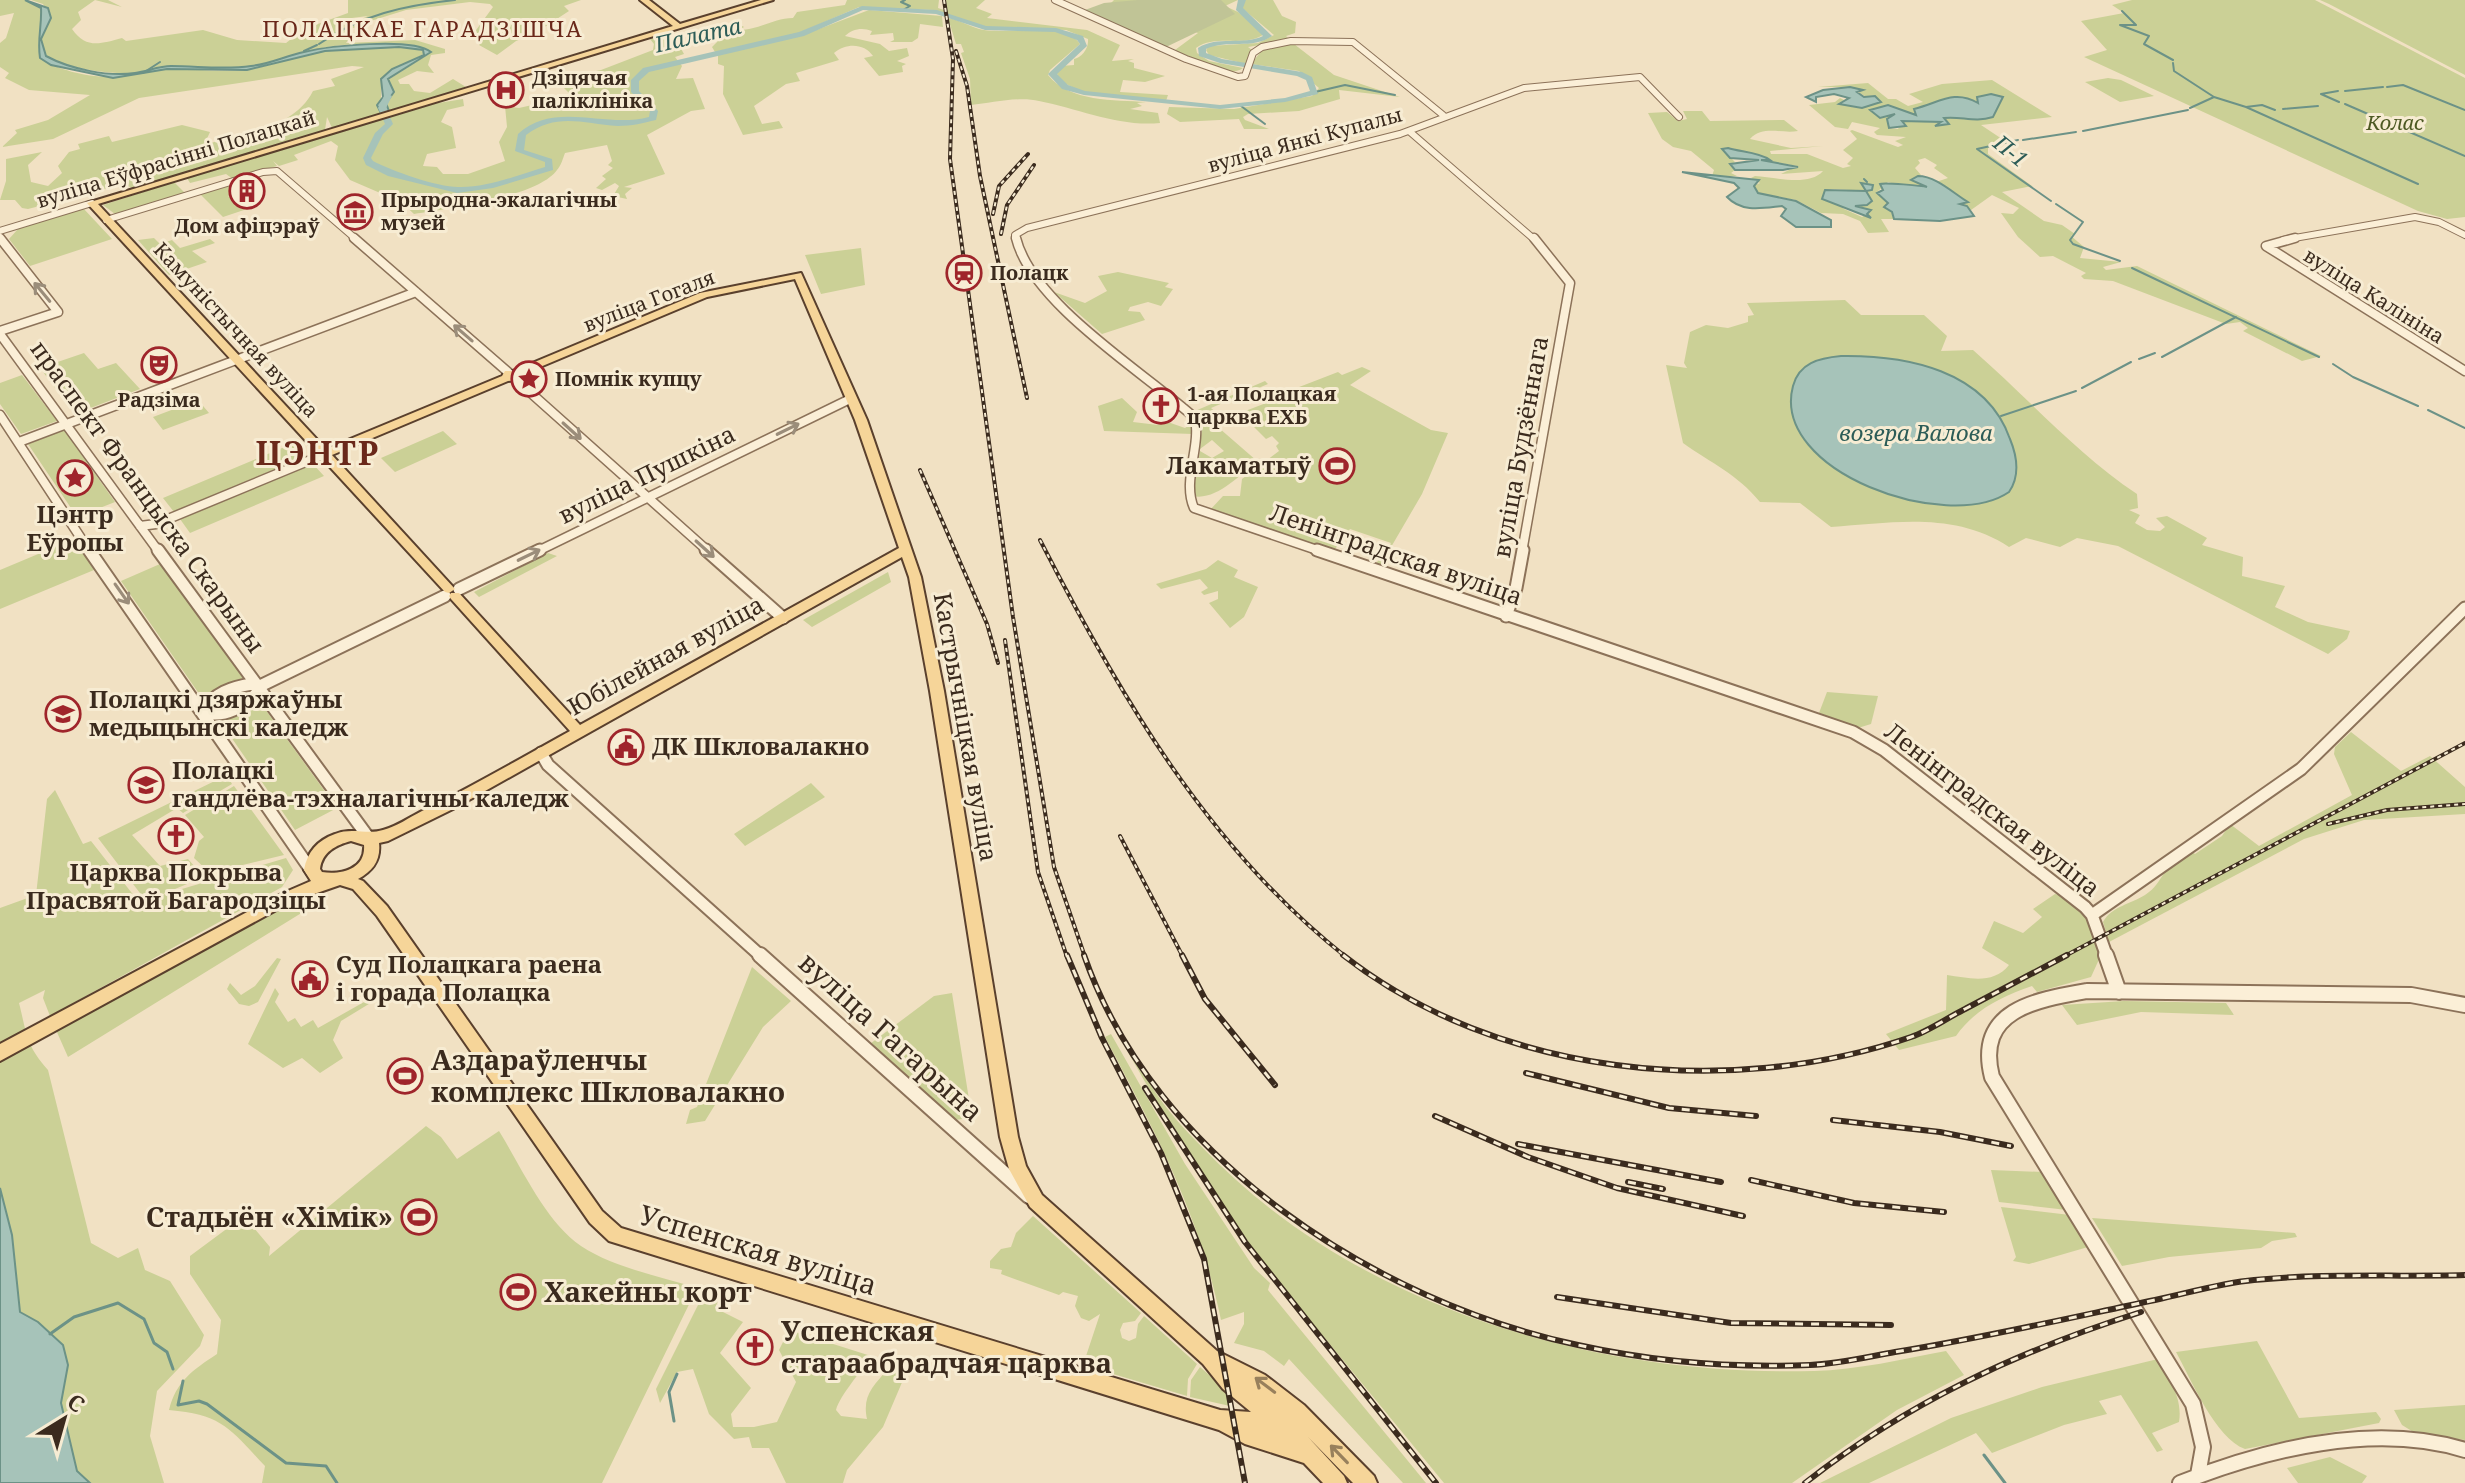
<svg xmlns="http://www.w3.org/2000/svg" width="2465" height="1483" viewBox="0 0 2465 1483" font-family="'Noto Serif',serif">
  <rect width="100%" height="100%" fill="#f1e1c3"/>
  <path fill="#cbd096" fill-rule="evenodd" d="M0,0H25L41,8C42,27 37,39 40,58C64,74 108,82 136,73C107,74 72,70 46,56L41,39L51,18L43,4L31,0H108L122,7L95,0L78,12L81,20L72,29C86,49 100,44 122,38L126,41L203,30L237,40L286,43L304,29L348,13V0H581L564,6L569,11L543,28L545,30L516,41L497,55L479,45L483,38L471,37L493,7L490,4L470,2L406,10L361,24L357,21L368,16L352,18L349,22L355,27L331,40L349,39L346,43L415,40L445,49V53L431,55L428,65L434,73L417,71L398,80L400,84H409L414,91L430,93L453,79L466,87L389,111L386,103L394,92L388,80L430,53C391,39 336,42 296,54C280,59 266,65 248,67C219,70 191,65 162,67L158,70C186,67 215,73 244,70C268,68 287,57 309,53C331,48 409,40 425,53L381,79V113L332,128L327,117L325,130L134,189L124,184L28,209L22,208L15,200H0L6,181V159L42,152L28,165L31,182L48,186L62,173L58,166L69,152L80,149L78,144L109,136L112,142L182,125L210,132L204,145C240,134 293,130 313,91L335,86L331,79L364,67L352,66L139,98L53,139L2,147L17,133L15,130L48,120L90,95L29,90L5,78L9,73L0,67V43L6,38L14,13L0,16Z
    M847,0H939L938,8L947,11L946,0H985L976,8L992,14L987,18L1087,30L1120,45L1112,61L1134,59L1128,61L1134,63V68L1165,76L1145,82L1123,80L1120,92L1168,95L1166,101C1141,97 1063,100 1056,71L1061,66L1074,65V59C1081,58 1089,49 1088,39L1066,30L985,27L933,10L859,7L799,33L715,52L712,47L719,40L695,36L692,30L722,32L739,24L744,27L739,30C760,30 773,18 793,18L797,12L845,5Z
    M1114,0H1238L1225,6L1238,12L1265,33C1247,49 1217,33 1196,48L1197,53L1209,61L1243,68C1227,80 1190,60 1175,50L1198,33L1111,3Z
    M1245,0H1273L1282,16L1296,22L1295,33L1286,36L1290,40L1248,47L1252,50L1246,64L1209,55L1206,50L1209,46L1258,43L1274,35L1242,8Z
    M2132,0H2315L2465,78V217L2447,219L2418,211L2084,57L2107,50L2081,21L2124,13L2112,5Z
    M2320,0H2465V75L2329,4Z
    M869,10L942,16L943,27L920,24L918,38L912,42H890L894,40L893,33L870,35L872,31C862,27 852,29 845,36L880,44L889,51L907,48L909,56L897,61L906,64L902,66L903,72L879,76L864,58L873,56C865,44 847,42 834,53L839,60L796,73L800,81L786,84L754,106L762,124L779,121L783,128L743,135L723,94L724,66L718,64V55L803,35Z
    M948,18C961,20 971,28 984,30C1008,34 1067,22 1080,44L1050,70L1048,75C1069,102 1115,100 1146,102L1137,103L1142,106L1130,109L1158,113L1160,123C1118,127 1080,109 1039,101C1019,96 992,103 971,105L970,79L961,53L964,52L961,44H956Z
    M664,35L675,38L684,54L675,57L682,66L676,79L693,78L705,109L691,111L647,135L665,174L624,187L632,188L625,194L627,199L613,196L619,186L615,183L602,190L596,188L606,179L602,176L613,168L608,165L612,161L607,145L565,153C563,158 561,166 557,170C538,197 446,209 414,214L401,202L350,180L335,160L338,146L331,141L294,155L298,160L279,166L273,161L277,166L233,179L226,174L190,183L187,178L426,105L463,99L464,106L447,110L441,122L452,127L456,148L427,154L423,166L437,167L443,174H468L505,161L499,142L507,127L505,106L519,108L572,96L555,79L601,70L653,50L654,44L650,39Z
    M1294,44L1334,75L1400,97L1339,90L1340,99L1299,111L1248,114L1243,117L1245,120L1269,129H1244L1239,119L1180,122L1167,114L1169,107L1234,109L1312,96L1319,88L1299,71L1251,64L1263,49Z
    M2108,78L2121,80L2154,96L2120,102L2085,82Z
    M1992,80L2052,117L1981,125L2008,143L1988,148V154L2032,186L2002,192L2044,221L2062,225L2075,234L2071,236L2084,247L2080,258L2121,262L2103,267L2106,270L2137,266L2321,356L2302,361L2243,331L2248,328L2240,322L2226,324L2113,281L2084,279L2081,276L2086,273L2053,256L2040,257L2018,237L2001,213L2013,214L2019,208L1992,195L1971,210L1960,204L1962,199L1936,182L1948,178L1934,168L1937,165L1925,158L1918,160L1920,163L1915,168L1921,175L1912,180L1928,187L1913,189L1888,182L1877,192L1888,203L1894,219H1881L1889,232L1868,233L1860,221L1843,214L1821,213L1796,200L1758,193L1753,186L1760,183L1751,178L1755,176C1775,177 1809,187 1823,171L1781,174L1797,166L1761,160H1769L1726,153L1735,162L1730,165L1735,170L1731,173L1737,176H1712L1714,170L1691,151L1673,147L1662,139L1648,113L1667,112L1678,121L1687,119L1683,111H1702L1710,121L1784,120L1798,131C1781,134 1763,125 1750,139L1791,148L1823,146L1770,151L1771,154H1807L1843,168L1851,166L1847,164L1853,158L1843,150L1857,139L1850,131L1852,130L1898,147L1903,145L1895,141L1917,133L1906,137L1877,135L1874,132L1880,128L1852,122L1848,129L1835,127L1809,105L1835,102L1840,98L1844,100L1839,103L1867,106L1876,103L1850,87H1818L1868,83L1888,99H1896L1908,106L1923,102L1909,94L1942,84ZM1991,94L1998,105C1974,129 1972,116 1944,118L1945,123L1903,121L1898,129L1889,128L1896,114L1871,110L1888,105L1915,115L1914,109C1938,103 1955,90 1978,103V98ZM1833,189L1866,191L1863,206H1854L1864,208L1867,214L1862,217L1844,209L1825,190Z
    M174,182L185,193L115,214L103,205Z
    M234,183L238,188L230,190L233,194L228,196L247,209L223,217L200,194Z
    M83,208L112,239L30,266L9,239L18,229Z
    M154,238L160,244L172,240L180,248L210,239L215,243L192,251L207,262L169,275L138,240Z
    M861,248L865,285L821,294L805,255Z
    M1118,272L1169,283L1165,287L1173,289L1161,306L1148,302L1130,307L1128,311L1140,312L1145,320L1102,334L1054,292L1085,303L1107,291L1098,276Z
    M1845,300L1861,315H1924L1947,336L1941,351L1973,350C2028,398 2076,453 2137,494L2138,508L2129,510L2140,515L2135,523L2147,530L2160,531L2165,527L2156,518L2167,516L2207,538L2202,545L2243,557L2242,576L2285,586L2275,607L2308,622L2350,631L2347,639L2328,654L2118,546L2077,538L2060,547L2026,538L2009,547C1954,511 1893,523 1831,527L1800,503L1760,502C1737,474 1711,463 1683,443L1666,365L1687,368L1684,363L1690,332L1706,325L1728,328L1748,322V316L1754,315L1747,303ZM1909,362C1967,377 2018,410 2016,476L1991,501C1926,516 1857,491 1809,445Z
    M84,353L98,369L116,363L140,389L75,414L40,368Z
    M1362,367L1371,371L1350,385L1431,430L1448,433L1422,494L1380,566L1375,565L1391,543L1350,529L1332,553L1210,510L1223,496H1240L1242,479L1279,451L1276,446L1279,443L1272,436L1266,439L1240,413L1284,396L1291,402L1311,395H1302L1294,389L1338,372L1342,375Z
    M22,375L57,421L21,434L0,404V383Z
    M1265,381L1268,384L1211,408L1227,422L1219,428L1257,461C1240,475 1216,501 1193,496L1200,451L1212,458L1224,451L1212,440L1200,449L1202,427L1195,411Z
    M1122,398L1137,412L1133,422L1158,425L1162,420L1185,428L1192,423L1193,434L1104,431L1098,406Z
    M198,400L209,413L163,430L153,417Z
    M64,430L115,502L77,517L28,444Z
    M443,431L457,444L395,472L381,458Z
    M294,443L306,456L174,512L163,498Z
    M313,464L324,476L190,533L180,519Z
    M74,539L94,570L0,609V570Z
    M548,553L557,556L479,597L474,592Z
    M1218,560L1238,570L1234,577L1258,587L1244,617L1230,628L1209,603L1218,599V591L1204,595L1201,592L1208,588L1200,579L1161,589L1156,584L1206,569Z
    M160,564L243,678L202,698L121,581Z
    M888,572L891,582L812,627L803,620Z
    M1827,692L1878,696L1871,724L1858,728L1819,713Z
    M260,702L337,808L295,830L220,721Z
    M2351,732L2401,771L2430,756L2465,787V814L2364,820L2304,839L2109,942L2103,922C2112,906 2131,904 2145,895C2156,888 2158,881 2166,871C2172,864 2183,857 2191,851L2195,854L2222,836L2230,824L2259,846L2352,795L2334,754L2335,747Z
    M227,775L232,784L183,813L177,808L132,835L160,866L188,859L204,877L146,901L98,838Z
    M811,783L825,797L745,846L734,834Z
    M234,786L284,855L210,873L194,858L199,841L204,837L185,815Z
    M55,790L83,844L91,841L142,906L165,894L286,858L293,870L282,887L50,1016L43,998L45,990L19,1003C27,1034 25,1044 48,1070L91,1243L118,1258L138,1248L145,1270L170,1281L204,1335L200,1346L157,1391L150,1436L164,1483H90L77,1471L61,1402L68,1365L63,1346L38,1322L20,1313L12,1235L0,1188V908L36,895L47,799Z
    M309,894L316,904L68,1057L56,1030Z
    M2055,894C2084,901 2092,930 2101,955L2091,977L2037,992L2032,986C2001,997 1975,1009 1956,1036L1899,1050L1886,1034L1946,1010L1947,975C1969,978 1993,985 2009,965L1982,948L1994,921L2023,933L2042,917L2033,909Z
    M277,958L281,959L258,1002L249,1006L239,1004L227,989L230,983L241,995L255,986Z
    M752,967L791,1001L763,1027L705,1121L686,1124L690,1110L697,1107Z
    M275,988L279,994L275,1002L288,1022L295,1018L301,1027L313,1020L318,1028L380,993L382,996L341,1021L333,1040L343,1058L320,1073L302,1058L283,1068L248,1044Z
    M952,993L972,1118L954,1120L870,1044L934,996Z
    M2124,1001L2226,1003L2234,1015L2141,1012L2077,1025L2062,1005Z
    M1116,1031C1131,1046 1140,1069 1152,1087C1165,1108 1184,1129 1202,1147C1356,1309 1597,1377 1814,1371C1857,1370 1904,1359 1946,1351L1964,1375L1897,1410L1792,1483H1444L1259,1258L1190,1161Z
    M1111,1034L1185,1164L1254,1268L1270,1283L1268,1290L1426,1483H1403L1289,1359L1284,1366L1264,1351L1234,1343L1244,1324V1312L1221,1320C1198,1210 1156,1134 1105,1037Z
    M426,1126L441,1137L457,1159L499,1131C522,1168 545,1221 581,1246C614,1268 660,1276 697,1288L602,1483H262L265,1466C229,1428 223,1415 169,1410C176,1381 193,1370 217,1354L221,1320L190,1274V1256L244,1216L270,1247L269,1256Z
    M1991,1170L2042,1172L2067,1210L1999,1202Z
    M2001,1207L2070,1215L2088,1247L2029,1264L2013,1261L2016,1257Z
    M1033,1216L1141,1313L1135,1321L1123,1323L1120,1330L1122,1338L1129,1341L1136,1338L1138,1324L1144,1316L1197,1364L1188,1379L1187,1396L1083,1365L1100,1314L1089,1321L1081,1318L1075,1306L1078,1296L1063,1292L1059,1295L1001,1274L1002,1270L990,1268V1261L1001,1249L1011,1247L1016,1233Z
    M2092,1218L2295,1233L2297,1237L2272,1241L2261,1248L2169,1257L2122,1266Z
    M705,1291L720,1296L715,1308L743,1322L720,1353L751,1388L731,1414L733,1427H754L777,1422L796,1382L779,1350L789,1330L871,1356C862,1371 840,1395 836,1410L841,1416L867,1419C862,1396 873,1386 888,1369L902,1372L903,1380L883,1427L847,1470L843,1483H786L769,1448H752L749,1437L734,1439L709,1414L693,1369L677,1372L660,1403L656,1389Z
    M2257,1341L2299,1418L2376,1412L2381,1419L2379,1423L2245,1449C2215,1438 2191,1379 2176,1352Z
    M2158,1359C2169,1379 2183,1398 2179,1422L2152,1433L2163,1450L2157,1452L2121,1395L2099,1401L2107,1414L2064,1425L1992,1453L1976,1433L1869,1483H1820L1951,1418L2042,1387Z
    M1200,1367L1232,1395L1230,1406L1190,1397L1191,1380Z
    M2465,1405V1440L2415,1433L2402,1425L2394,1410Z
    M2330,1457L2367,1476L2362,1483H2298L2287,1468Z"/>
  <path fill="#c0c496" d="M1138,0H1221L1235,14L1166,47L1085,10L1104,3Z"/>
  <path fill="#a6c3b9" stroke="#6c9287" stroke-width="2" d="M25,0L48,8L51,18L41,39L46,56C70,69 108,77 135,73C148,71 159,66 171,66C198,66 224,70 251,66C270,64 285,56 304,52C329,46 412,37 431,52L388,79L394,92L386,103L389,111L381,113L377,105L383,97L381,79L392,69L424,55L423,50L399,47L325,51L247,70L167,69L113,78L51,65L40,58C37,39 42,27 41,8Z
    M1850,87L1863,90L1857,92L1864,97L1875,96L1881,102L1862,108L1839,104L1849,98L1834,94L1816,97V102L1806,97L1823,90Z
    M1991,94L2003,97L1993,117C1974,123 1962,116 1944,118L1949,124L1935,126L1941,122L1902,121L1906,126L1889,128L1887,119L1895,114L1880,118L1870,110L1888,105L1916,115L1914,109C1939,103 1954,89 1978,103L1977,97Z
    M1728,148C1740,152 1759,152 1770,160H1761L1798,167L1783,170H1735L1730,164L1759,160L1730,158L1722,149Z
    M1682,172L1759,180L1754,186L1758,193L1796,201L1831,220V227H1796L1781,216L1786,209L1782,206C1763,208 1742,213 1727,197L1739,188L1734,183Z
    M1918,176C1936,176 1953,193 1968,202L1960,204L1967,206L1974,216L1940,221L1894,219L1892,212L1884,207L1888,203L1877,193L1883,190L1880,184C1884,182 1923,186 1927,187L1911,180Z
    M1861,183L1873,185L1872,190L1866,191L1872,201L1867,205L1855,206L1871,210L1867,214L1871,218L1822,199L1825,190L1866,191Z
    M1841,356C1906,355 1986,370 2010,439C2017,456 2020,476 2009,492C1948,534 1770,472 1793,386C1799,363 1819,358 1841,356Z
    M0,1188L12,1235L20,1312L38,1322L63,1345L68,1365L61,1403L77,1471L90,1483H0Z"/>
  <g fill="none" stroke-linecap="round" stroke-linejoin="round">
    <path stroke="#6c9287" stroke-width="2" d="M903,10L910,6L901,2L905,0
      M2122,11L2136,25H2120L2149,36L2144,44L2173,60
      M319,44C360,15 406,5 455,0
      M304,51L317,45
      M2173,63L2174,71L2214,97L2190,108
      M143,73L160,62
      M2387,87L2403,85L2465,110
      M2338,91L2321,94L2339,102
      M2345,91L2383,87
      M1315,92L1345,85L1395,95
      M2214,97L2246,107L2262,105L2275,110
      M2345,104L2465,156
      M1241,106L1265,124
      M2246,107L2418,184
      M2283,109L2318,106
      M2083,131L2188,110
      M2018,140L1977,149L2051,201
      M2023,140L2076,132
      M1864,179L1867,182
      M2056,204L2083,222L2070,240L2073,244L2120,261
      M2132,268L2319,357
      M2162,357L2236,317
      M2139,359L2155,353
      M2333,364L2353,377L2418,406
      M2082,388L2131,362
      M2428,410L2465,428
      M2001,416L2076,391"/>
    <path stroke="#6c9287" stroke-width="3" d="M50,1334L74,1317L118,1303L144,1319L154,1343L167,1352L173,1369
      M183,1381L178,1405L199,1401L207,1404L286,1463L326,1466L337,1483
      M674,1421L669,1392L677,1374
      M1984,1455L2005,1483"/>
    <path fill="#a6c3b9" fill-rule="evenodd" d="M1238,0H1246L1243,8L1272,36C1252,50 1227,39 1206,49V53L1222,59L1302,72L1312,77L1318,94L1285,102L1220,109L1084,95L1062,89L1048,74L1080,44L1077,40L1055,32L985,30L936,14L863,10L804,36L649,72L639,81V91L658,111L656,120C643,123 632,126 618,126C583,124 557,112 526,135L524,150L552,159L553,170L493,188L457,193L388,176L366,165L363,158L375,133L385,124L378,108L385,94H388L392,96L386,108L393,124L383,134L371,158L373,161C392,171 437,187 458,187C487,188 518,175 545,167V162L515,151L518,134C555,100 605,129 649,117L650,111L631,92V80L643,68L799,32L862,6L937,10L986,26L1056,28L1083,36L1087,46L1057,74L1068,85L1085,91L1220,105L1285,98L1310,91L1306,80L1297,76L1220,63L1199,56L1198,48C1218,35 1242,46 1263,36L1236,10Z"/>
    <defs>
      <path id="minor-far3" d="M1055,0L1186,59L1238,77L1245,76L1253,53L1262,47L1291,41L1353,42L1443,115
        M1409,131L1535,240
        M106,220L263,172L277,171L357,240
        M0,231L92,203
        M1016,240L1015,235L1027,228L1400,134L1524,88L1640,77L1679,117
        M2283,240L2415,217L2439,222L2465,235"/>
      <path id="minor-far2" d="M354,238L509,373
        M1016,238C1032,304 1144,372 1195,418C1201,447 1182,481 1194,508L1323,552
        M2295,238L2266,246L2465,371
        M0,331L58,312L0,238
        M0,334L159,552
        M514,378L709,552
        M0,415L90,552
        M19,442L416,292
        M140,526L156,524L325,454
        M536,552L852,398
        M1522,552L1570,283L1534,238"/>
      <path id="minor-far1" d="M89,550L313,873
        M158,550L371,841
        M706,550L783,618
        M1317,550L1853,732L1884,750L2085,907L2092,915L2107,957
        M459,589L540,550
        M1506,616L1516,588L1523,550
        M252,684L258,687V692C245,706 224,719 204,712C212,693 233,687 252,684Z
        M258,687L445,596
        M541,753L548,765L762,957
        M2092,915L2301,769L2465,608"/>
      <path id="minor" d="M760,955L1029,1196
        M2106,955L2119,992
        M2198,1475L2203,1447L2193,1404L1992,1077C1975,1010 2035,1000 2087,991L2411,995L2465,1005
        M2180,1483C2266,1449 2374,1422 2465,1450"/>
      <path id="major" d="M640,0H649L680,24L761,0H773L98,204L326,449L502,376L505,371H513L700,293L801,273L867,420L921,577L944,691L1018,1137L1026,1166L1042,1195L1217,1351L1265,1375L1304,1405L1374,1476L1377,1483H1353L1308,1437L1344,1476L1347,1483H1323L1304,1463L1245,1444L1219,1430L609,1241L590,1223L377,916L353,889L340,885L291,902L0,1061V1044L281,894L311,881L304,870C307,852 318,840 335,834C352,827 367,835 383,830C396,827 410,817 422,811C472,787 521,758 570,731L451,599L449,596L451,593H459L580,725L899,548L855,420L795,279L707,297L521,375L518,380L508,381L332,455L455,589L449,593L445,592L87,203L673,26ZM902,557L909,577L930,691L1000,1137L1009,1169L1030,1207L1203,1364L1223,1389L1251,1412L1220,1410L621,1228L602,1211L387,906L363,881L358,879C373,871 381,860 379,843L388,841L453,809ZM351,841L364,845C366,869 341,875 322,872L320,869C322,852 336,845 351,841Z"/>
    </defs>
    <use href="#minor-far3" stroke="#8c7259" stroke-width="8"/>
    <use href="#minor-far2" stroke="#8c7259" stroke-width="11"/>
    <use href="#minor-far1" stroke="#8c7259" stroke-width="15"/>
    <use href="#minor" stroke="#8c7259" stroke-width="18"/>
    <use href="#major" stroke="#5a402d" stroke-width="4"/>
    <use href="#minor-far3" stroke="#fbefd7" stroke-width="6"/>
    <use href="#minor-far2" stroke="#fbefd7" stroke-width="8"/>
    <use href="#minor-far1" stroke="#fbefd7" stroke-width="11"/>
    <use href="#minor" stroke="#fbefd7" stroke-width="14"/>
    <use href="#major" fill="#f6d599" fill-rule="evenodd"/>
    <defs>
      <path id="rail-far1" d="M944,0L953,59L950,159L1013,617L1054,867L1085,957
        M956,51L967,86L980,176L1027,398
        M993,214L999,186L1028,154
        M1001,234L1007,205L1034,165
        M920,470L987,624L998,663
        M1040,540C1119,694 1208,848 1346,957
        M1005,640L1038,872L1067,957
        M2328,824L2387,810L2465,804
        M1120,836L1183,957
        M2063,957L2465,743"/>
      <path id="rail" d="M1067,955L1102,1038L1161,1153L1204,1259L1245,1483
        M1084,955C1154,1158 1376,1302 1578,1345C1655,1362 1732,1368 1810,1365C1838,1364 1867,1357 1895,1352C1982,1338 2069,1318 2155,1300C2188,1293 2221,1283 2254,1280C2324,1273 2395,1277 2465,1275
        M1182,955L1205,999L1275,1085
        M1343,955C1497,1076 1728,1100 1911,1037C1929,1031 1947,1018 1965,1009C1999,991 2033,973 2067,955
        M1526,1073L1669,1108L1756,1116
        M1145,1088L1245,1242L1436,1483
        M1435,1116L1528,1157L1617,1188L1743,1216
        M1833,1120L1940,1132L2011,1146
        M1518,1144L1721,1182
        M1751,1180L1854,1203L1944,1212
        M1628,1182L1663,1189
        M1557,1297L1731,1323L1891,1325
        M1805,1483C1907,1403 2018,1351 2141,1312"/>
    </defs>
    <use href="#rail-far1" stroke="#3b2b1e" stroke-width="4"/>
    <use href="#rail" stroke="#3b2b1e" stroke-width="6"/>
    <use href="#rail-far1" stroke="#f7ecd3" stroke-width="2" stroke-dasharray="4" stroke-linecap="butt"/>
    <use href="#rail" stroke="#f7ecd3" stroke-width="3" stroke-dasharray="8" stroke-linecap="butt"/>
  </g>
  <defs><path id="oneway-shaft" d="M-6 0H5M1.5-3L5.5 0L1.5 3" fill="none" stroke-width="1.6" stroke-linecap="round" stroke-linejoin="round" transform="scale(2)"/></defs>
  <g stroke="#9b8d7a">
    <use href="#oneway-shaft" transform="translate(42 292) rotate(-130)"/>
    <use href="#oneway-shaft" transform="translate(463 333) rotate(-139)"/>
    <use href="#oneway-shaft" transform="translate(788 429) rotate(-26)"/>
    <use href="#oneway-shaft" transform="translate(572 431) rotate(42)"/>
    <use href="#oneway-shaft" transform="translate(705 549) rotate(42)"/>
    <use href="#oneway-shaft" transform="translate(529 555) rotate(-26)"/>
    <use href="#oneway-shaft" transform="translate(122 594) rotate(55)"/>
  </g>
  <g stroke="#98805c">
    <use href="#oneway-shaft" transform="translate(1265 1385) rotate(-143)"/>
    <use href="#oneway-shaft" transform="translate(1339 1454) rotate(-134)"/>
  </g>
  <defs>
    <symbol id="hospital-ring" viewBox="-11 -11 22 22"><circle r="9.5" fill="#f7ecd3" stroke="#9f252b" stroke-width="1.5"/><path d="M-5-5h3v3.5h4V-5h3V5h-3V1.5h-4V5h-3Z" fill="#9f252b"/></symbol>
    <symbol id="building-ring" viewBox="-11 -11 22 22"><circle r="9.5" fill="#f7ecd3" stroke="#9f252b" stroke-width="1.5"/><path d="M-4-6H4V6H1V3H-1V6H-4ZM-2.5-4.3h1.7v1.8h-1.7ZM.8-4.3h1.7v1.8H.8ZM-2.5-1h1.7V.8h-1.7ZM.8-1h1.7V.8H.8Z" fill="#9f252b"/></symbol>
    <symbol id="museum-ring" viewBox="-11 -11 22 22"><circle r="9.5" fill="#f7ecd3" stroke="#9f252b" stroke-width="1.5"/><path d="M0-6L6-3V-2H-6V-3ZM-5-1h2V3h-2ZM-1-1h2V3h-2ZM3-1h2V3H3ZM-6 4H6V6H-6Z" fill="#9f252b"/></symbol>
    <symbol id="station-ring" viewBox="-11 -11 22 22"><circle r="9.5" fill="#f7ecd3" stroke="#9f252b" stroke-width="1.5"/><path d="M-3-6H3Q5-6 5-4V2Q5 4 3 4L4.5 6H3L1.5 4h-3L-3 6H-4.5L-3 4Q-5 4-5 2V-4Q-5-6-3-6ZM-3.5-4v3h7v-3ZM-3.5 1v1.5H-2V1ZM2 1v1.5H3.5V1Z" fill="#9f252b"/></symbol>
    <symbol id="theatre-ring" viewBox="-11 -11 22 22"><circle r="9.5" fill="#f7ecd3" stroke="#9f252b" stroke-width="1.5"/><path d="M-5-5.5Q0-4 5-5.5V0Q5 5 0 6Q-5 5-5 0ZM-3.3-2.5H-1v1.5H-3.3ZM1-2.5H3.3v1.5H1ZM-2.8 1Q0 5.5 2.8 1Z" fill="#9f252b"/></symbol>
    <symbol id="sight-ring" viewBox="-11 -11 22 22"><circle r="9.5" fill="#f7ecd3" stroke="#9f252b" stroke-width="1.5"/><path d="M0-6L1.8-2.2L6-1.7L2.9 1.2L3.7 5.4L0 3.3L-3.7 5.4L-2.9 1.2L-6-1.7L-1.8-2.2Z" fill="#9f252b"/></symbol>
    <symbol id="church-ring" viewBox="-11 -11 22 22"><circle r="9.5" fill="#f7ecd3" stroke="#9f252b" stroke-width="1.5"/><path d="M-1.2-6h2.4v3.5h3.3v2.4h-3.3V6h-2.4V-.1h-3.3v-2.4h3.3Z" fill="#9f252b"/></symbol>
    <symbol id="stadium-ring" viewBox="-11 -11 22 22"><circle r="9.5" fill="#f7ecd3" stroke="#9f252b" stroke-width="1.5"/><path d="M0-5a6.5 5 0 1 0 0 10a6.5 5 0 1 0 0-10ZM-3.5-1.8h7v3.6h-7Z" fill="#9f252b"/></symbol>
    <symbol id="university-ring" viewBox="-11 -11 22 22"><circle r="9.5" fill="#f7ecd3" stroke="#9f252b" stroke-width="1.5"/><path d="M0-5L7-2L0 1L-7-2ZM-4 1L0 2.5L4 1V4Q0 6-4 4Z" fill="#9f252b"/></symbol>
    <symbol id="civic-ring" viewBox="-11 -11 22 22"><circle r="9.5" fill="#f7ecd3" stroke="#9f252b" stroke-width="1.5"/><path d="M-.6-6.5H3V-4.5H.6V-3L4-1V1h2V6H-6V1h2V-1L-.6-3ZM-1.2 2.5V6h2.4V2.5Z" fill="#9f252b"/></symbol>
  </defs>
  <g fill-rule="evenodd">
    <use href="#hospital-ring" x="486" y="70" width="40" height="40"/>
    <use href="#building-ring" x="227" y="171" width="40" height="40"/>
    <use href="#museum-ring" x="335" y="192" width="40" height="40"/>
    <use href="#station-ring" x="944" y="253" width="40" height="40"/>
    <use href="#theatre-ring" x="139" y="345" width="40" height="40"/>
    <use href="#sight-ring" x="509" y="359" width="40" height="40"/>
    <use href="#church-ring" x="1141" y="386" width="40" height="40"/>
    <use href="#stadium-ring" x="1317" y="446" width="40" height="40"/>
    <use href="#sight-ring" x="55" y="458" width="40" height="40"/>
    <use href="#university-ring" x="43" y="694" width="40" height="40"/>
    <use href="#civic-ring" x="606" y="727" width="40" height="40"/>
    <use href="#university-ring" x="126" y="765" width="40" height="40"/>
    <use href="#church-ring" x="156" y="816" width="40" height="40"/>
    <use href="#civic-ring" x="290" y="959" width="40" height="40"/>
    <use href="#stadium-ring" x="385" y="1056" width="40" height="40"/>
    <use href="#stadium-ring" x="399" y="1197" width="40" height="40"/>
    <use href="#stadium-ring" x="498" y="1272" width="40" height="40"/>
    <use href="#church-ring" x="735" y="1327" width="40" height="40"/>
  </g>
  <g text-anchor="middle" stroke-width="6" stroke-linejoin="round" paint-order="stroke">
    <g font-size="20" font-weight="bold" fill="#3b2b1e" stroke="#f7ecd3" text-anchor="start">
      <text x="532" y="85">Дзіцячая<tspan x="532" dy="23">паліклініка</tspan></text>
      <text x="381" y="207">Прыродна-экалагічны<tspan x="381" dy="23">музей</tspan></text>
      <text x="247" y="233" text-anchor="middle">Дом афіцэраў</text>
      <text x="990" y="280">Полацк</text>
      <text x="555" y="386">Помнік купцу</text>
      <text x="1187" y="401">1-ая Полацкая<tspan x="1187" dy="23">царква ЕХБ</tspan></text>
      <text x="159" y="407" text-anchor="middle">Радзіма</text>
    </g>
    <g font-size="20" font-style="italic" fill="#4d5923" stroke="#f7ecd3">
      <text x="2395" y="130">Колас</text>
    </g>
    <g font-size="20" fill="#3b2b1e" stroke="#f7ecd3">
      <text transform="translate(1305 140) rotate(-15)" y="7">вуліца Янкі Купалы</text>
      <text transform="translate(176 159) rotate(-17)" y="7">вуліца Еўфрасінні Полацкай</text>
      <text transform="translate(2374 296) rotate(32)" y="7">вуліца Калініна</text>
      <text transform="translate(649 301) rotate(-21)" y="7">вуліца Гогаля</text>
      <text transform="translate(236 330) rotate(47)" y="7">Камуністычная вуліца</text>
    </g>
    <g font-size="22" letter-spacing="2" fill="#6a281a" stroke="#f7ecd3">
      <text x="423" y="37">ПОЛАЦКАЕ ГАРАДЗІШЧА</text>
    </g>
    <g font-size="22" font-style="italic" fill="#2c5c57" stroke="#f7ecd3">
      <text transform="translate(698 35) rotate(-13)" y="8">Палата</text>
      <text transform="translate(2011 151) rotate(39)" y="8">П-1</text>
      <text x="1916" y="441">возера Валова</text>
    </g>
    <g font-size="24" fill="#3b2b1e" stroke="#f7ecd3">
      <text transform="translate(1521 447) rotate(-80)" y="8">вуліца Будзённага</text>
      <text transform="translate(647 475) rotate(-26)" y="8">вуліца Пушкіна</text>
      <text transform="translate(147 497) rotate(54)" y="8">праспект Францыска Скарыны</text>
      <text transform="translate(1396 555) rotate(19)" y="8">Ленінградская вуліца</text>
      <text transform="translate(666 656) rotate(-29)" y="8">Юбілейная вуліца</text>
      <text transform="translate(965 727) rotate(80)" y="8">Кастрычніцкая вуліца</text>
      <text transform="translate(1992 810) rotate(38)" y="8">Ленінградская вуліца</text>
    </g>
    <g font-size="24" font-weight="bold" fill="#3b2b1e" stroke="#f7ecd3" text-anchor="start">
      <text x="1311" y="474" text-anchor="end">Лакаматыў</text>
      <text x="75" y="523" text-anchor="middle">Цэнтр<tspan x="75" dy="28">Еўропы</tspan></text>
      <text x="89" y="708">Полацкі дзяржаўны<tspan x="89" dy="28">медыцынскі каледж</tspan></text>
      <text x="652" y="755">ДК Шкловалакно</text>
      <text x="172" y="779">Полацкі<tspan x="172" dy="28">гандлёва-тэхналагічны каледж</tspan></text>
      <text x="176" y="881" text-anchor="middle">Царква Покрыва<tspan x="176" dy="28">Прасвятой Багародзіцы</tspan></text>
      <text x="336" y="973">Суд Полацкага раена<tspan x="336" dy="28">і горада Полацка</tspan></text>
    </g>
    <g font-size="28" fill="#3b2b1e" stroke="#f7ecd3">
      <text transform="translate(891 1037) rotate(42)" y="10">вуліца Гагарына</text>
      <text transform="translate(758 1250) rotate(17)" y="10">Успенская вуліца</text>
    </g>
    <g font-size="28" font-weight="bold" fill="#3b2b1e" stroke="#f7ecd3" text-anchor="start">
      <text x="431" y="1070">Аздараўленчы<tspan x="431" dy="32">комплекс Шкловалакно</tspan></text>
      <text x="393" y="1227" text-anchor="end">Стадыён «Хімік»</text>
      <text x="544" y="1302">Хакейны корт</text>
      <text x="781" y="1341">Успенская<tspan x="781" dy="32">стараабрадчая царква</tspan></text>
    </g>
    <g font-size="32" font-weight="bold" letter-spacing="2" fill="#6a281a" stroke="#f7ecd3">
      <text x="318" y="465">ЦЭНТР</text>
    </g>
  </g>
  <g transform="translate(64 1419) rotate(37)" stroke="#f7ecd3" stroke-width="6" paint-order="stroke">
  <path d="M0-6L14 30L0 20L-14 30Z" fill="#3b2b1e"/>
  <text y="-12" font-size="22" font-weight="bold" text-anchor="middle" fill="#3b2b1e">С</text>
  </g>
</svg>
